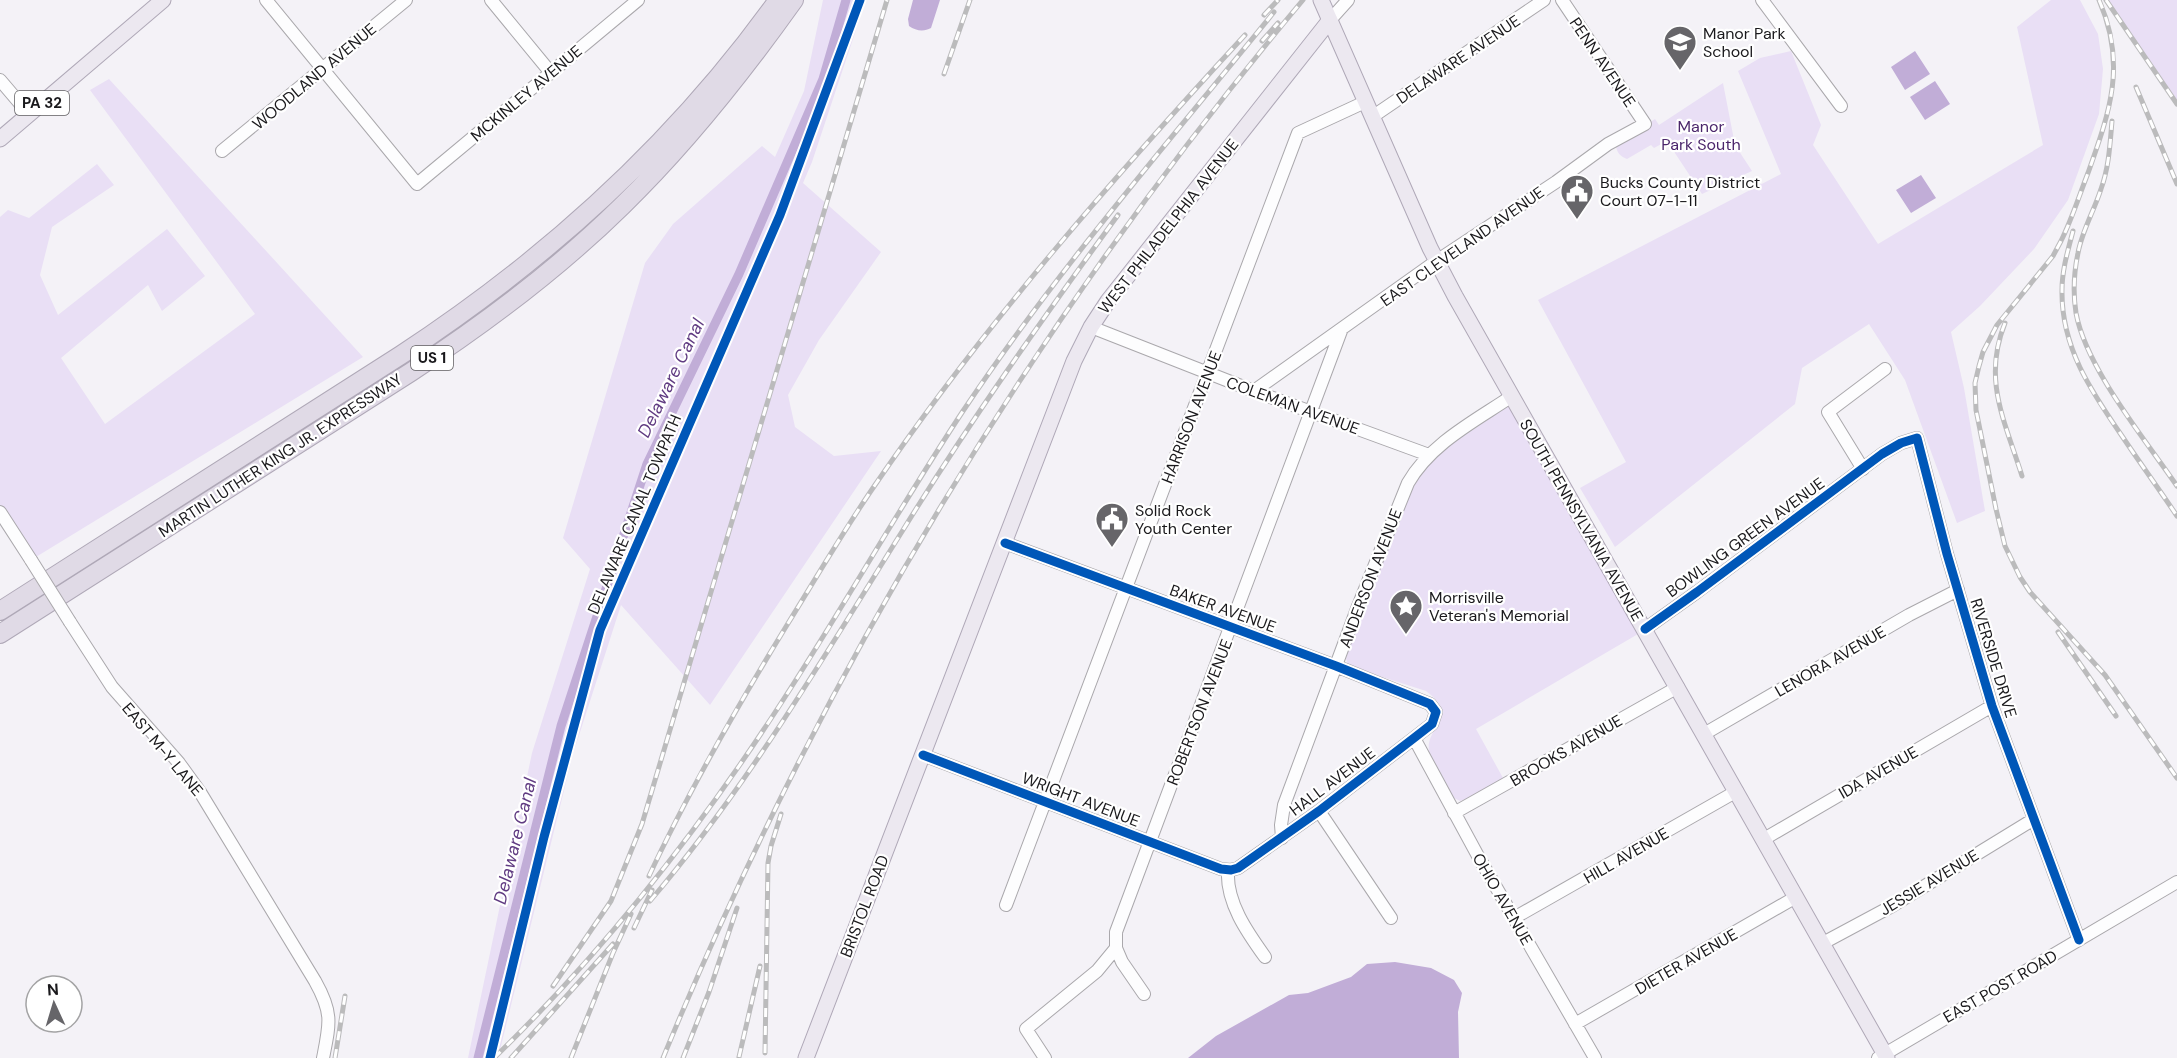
<svg xmlns="http://www.w3.org/2000/svg" width="2177" height="1058" viewBox="0 0 2177 1058" font-family="'DM Sans',sans-serif">
  <rect width="100%" height="100%" fill="#f4f2f7"/>
  <path fill="#e9dff5" d="M823,0H866L812,162L803,183L881,252L819,340L788,395L795,427L834,456L881,451L710,705L621,605L573,754L498,1058H468L532,753L590,569L563,538L645,263L673,224L762,146L775,157L804,91Z
    M2051,0H2080L2098,34L2103,69L2099,114L2068,200L2034,249L1980,306L1951,332L1964,388L1985,511L1957,523L1905,380L1869,324L1802,368L1795,404L1615,547L1580,488L1626,462L1538,300L1781,174L1738,71L1760,58L1791,51L1821,125L1813,145L1878,244L2043,145L2017,27Z
    M2108,0H2177V100L2111,5Z
    M109,79L363,357L31,560L0,512V217L8,210L29,218L97,164L114,185L52,227L40,275L58,315L167,229L205,276L162,311L148,285L61,358L105,424L255,314L90,90Z
    M1723,83L1735,145L1752,171L1702,194L1667,141L1654,148L1651,145L1627,159C1621,157 1616,152 1616,145L1619,142L1655,119L1659,125Z
    M1510,405L1638,634L1476,729L1503,778L1472,797L1460,801L1454,798C1447,786 1431,765 1429,752C1425,725 1462,718 1426,691L1351,667L1347,663L1346,658L1409,490L1419,472L1435,455Z"/>
  <path fill="#c1add7" d="M913,0H940L931,28C924,32 916,31 909,26L908,19Z
    M1915,51L1930,74L1905,90L1891,67Z
    M1935,81L1950,104L1925,120L1910,97Z
    M1921,175L1936,198L1911,213L1896,190Z
    M1395,962L1431,968L1454,980L1462,993L1458,1012L1459,1058H1188L1216,1036L1289,995L1308,993L1351,977L1367,964Z"/>
  <g fill="none" stroke-linecap="round" stroke-linejoin="round">
    <path stroke="#c1add7" stroke-width="9" d="M478,1058L561,726L647,464L739,274L823,79L846,0"/>
    <defs>
      <path id="minor" d="M266,0L417,184L638,0
        M491,0L551,73
        M1762,0L1841,106
        M1330,20L1348,0
        M0,80L29,114
        M1372,117L1544,0
        M222,151L406,0
        M1091,327L1254,391L1429,455
        M1254,391L1438,260L1556,182L1608,144L1645,124L1562,0
        M1863,469L1828,412L1885,369
        M0,512L31,560
        M70,622L112,687L179,763L200,792L315,981C333,1013 330,1023 323,1058
        M1645,629L1697,592L1882,454L1901,443L1917,438L1947,554L1992,706L2079,940
        M1704,734L1909,615L1958,590
        M1414,738L1478,856L1595,1058
        M923,755L1221,869L1231,870L1238,868L1319,811L1414,738L1432,724L1436,712L1430,704L1336,666L1005,543
        M1319,811L1391,918
        M1454,813L1678,687
        M1282,838L1281,825L1284,805L1357,609L1408,483C1431,443 1475,421 1512,396
        M1764,839L1992,706
        M1228,871C1226,902 1247,932 1265,957
        M1006,905L1298,133L1365,102
        M1514,918L1737,791
        M1823,943L1892,906L2034,819
        M1116,948L1122,962L1144,994
        M1575,1024L1796,897
        M1045,1058L1026,1029L1097,971L1116,948V932L1341,331
        M1878,1058L2177,882"/>
      <path id="major" d="M1321,0L1430,248L1455,296L1887,1058
        M0,139L163,0
        M806,1058L1074,361L1091,327L1108,301L1330,20"/>
      <path id="highway" d="M0,611L401,355C546,260 677,141 778,0
        M0,634L411,372C486,323 558,269 622,206C687,143 742,73 794,0"/>
    </defs>
    <use href="#minor" stroke="#aaa8ac" stroke-width="14"/>
    <use href="#major" stroke="#afa8b7" stroke-width="17"/>
    <use href="#highway" stroke="#afa8b7" stroke-width="20"/>
    <use href="#minor" stroke="#fdfdfe" stroke-width="12"/>
    <use href="#major" stroke="#ece8f0" stroke-width="15"/>
    <use href="#highway" stroke="#e0dae6" stroke-width="18"/>
    <defs>
      <path id="rail" d="M2099,0C2127,64 2110,111 2088,173C2079,196 2072,219 2061,241L2053,256L1997,325L1983,352L1979,366L1975,383L1976,410L1996,509L2005,546L2020,577L2030,592L2105,675L2177,778
        M2106,0L2177,104
        M1264,15L1278,0
        M1262,41L1278,23
        M944,74L970,0
        M2136,87L2177,184
        M2112,121C2110,144 2109,167 2101,189C2094,211 2082,231 2078,253C2074,272 2073,294 2076,313C2086,368 2145,439 2177,486
        M2073,231C2068,250 2062,270 2062,290C2061,347 2091,391 2122,436C2140,463 2159,489 2177,516
        M2005,323C1982,380 2005,421 2022,476
        M2058,632L2116,716
        M649,876C689,790 737,707 787,625C816,578 844,530 875,485C984,325 1114,177 1245,35
        M650,901C748,786 823,658 903,530C970,421 1043,318 1118,215
        M634,928L652,890
        M553,986L611,901L642,824L887,0
        M765,1053L768,863L771,846L781,814
        M739,1057L760,966
        M335,1058L345,996
        M494,1058C598,957 692,839 772,717C838,617 897,511 963,411C1057,270 1168,143 1274,12
        M511,1058L613,944
        M571,1058L613,953L631,914
        M663,1058C820,675 1037,317 1303,0
        M683,1058L709,992L737,908"/>
    </defs>
    <use href="#rail" stroke="#bbbbbc" stroke-width="5"/>
    <use href="#rail" stroke="#fff" stroke-width="3" stroke-dasharray="9" stroke-linecap="butt"/>
    <defs>
      <path id="minor-bridge" d="M31,560L70,622"/>
    </defs>
    <use href="#minor-bridge" stroke="#aaa8ac" stroke-width="14" stroke-linecap="butt"/>
    <use href="#minor-bridge" stroke="#fdfdfe" stroke-width="12"/>
    <defs>
      <path id="cycleway" d="M1645,629L1697,592L1882,454L1901,443L1917,438L1947,554L1992,706L2079,940
        M923,755L1221,869L1231,870L1238,868L1319,811L1414,738L1432,724L1436,712L1430,704L1336,666L1005,543
        M490,1058L544,837L600,630L780,215L860,0"/>
    </defs>
    <use href="#cycleway" stroke="#fff" stroke-width="13"/>
    <use href="#cycleway" stroke="#0057b8" stroke-width="9"/>
  </g>
  <defs>
    <symbol id="school-pin" viewBox="-11 -11 22 30"><path d="M0 17L-7.5 6A9.5 9.5 0 1 1 7.5 6Z" fill="#666569" stroke="#fff"/><path d="M0-5L7-2L0 1L-7-2ZM-4 1L0 2.5L4 1V4Q0 6-4 4Z" fill="#fff"/></symbol>
    <symbol id="civic-pin" viewBox="-11 -11 22 30"><path d="M0 17L-7.5 6A9.5 9.5 0 1 1 7.5 6Z" fill="#666569" stroke="#fff"/><path d="M-.6-6.5H3V-4.5H.6V-3L4-1V1h2V6H-6V1h2V-1L-.6-3ZM-1.2 2.5V6h2.4V2.5Z" fill="#fff"/></symbol>
    <symbol id="sight-pin" viewBox="-11 -11 22 30"><path d="M0 17L-7.5 6A9.5 9.5 0 1 1 7.5 6Z" fill="#666569" stroke="#fff"/><path d="M0-6L1.8-2.2L6-1.7L2.9 1.2L3.7 5.4L0 3.3L-3.7 5.4L-2.9 1.2L-6-1.7L-1.8-2.2Z" fill="#fff"/></symbol>
  </defs>
  <g fill-rule="evenodd">
    <use href="#school-pin" x="1661" y="23" width="38" height="52"/>
    <use href="#civic-pin" x="1558" y="172" width="38" height="52"/>
    <use href="#civic-pin" x="1093" y="500" width="38" height="52"/>
    <use href="#sight-pin" x="1387" y="587" width="38" height="52"/>
  </g>
  <g text-anchor="middle" stroke-width="4.5" stroke-linejoin="round" paint-order="stroke">
    <g fill="#fff" stroke="#5f5e60" stroke-width="1.5">
      <rect x="15" y="91" width="54" height="24" rx="4.5"/>
      <rect x="411" y="346" width="42" height="24" rx="4.5"/>
    </g>
    <g font-size="15" font-weight="bold" fill="#1a191c">
      <text x="42" y="108">PA 32</text>
      <text x="432" y="363">US 1</text>
    </g>
    <g font-size="16" fill="#1a191c" stroke="#fff" text-anchor="start">
      <text x="1703" y="39">Manor Park<tspan x="1703" dy="18">School</tspan></text>
      <text x="1600" y="188">Bucks County District<tspan x="1600" dy="18">Court 07-1-11</tspan></text>
      <text x="1135" y="516">Solid Rock<tspan x="1135" dy="18">Youth Center</tspan></text>
      <text x="1429" y="603">Morrisville<tspan x="1429" dy="18">Veteran's Memorial</tspan></text>
    </g>
    <g font-size="16" fill="#1a191c" stroke="#fff">
      <text transform="translate(1458 59) rotate(-34)" y="6">DELAWARE AVENUE</text>
      <text transform="translate(1603 62) rotate(56)" y="6">PENN AVENUE</text>
      <text transform="translate(314 76) rotate(-40)" y="6">WOODLAND AVENUE</text>
      <text transform="translate(526 93) rotate(-40)" y="6">MCKINLEY AVENUE</text>
      <text transform="translate(1168 226) rotate(-52)" y="6">WEST PHILADELPHIA AVENUE</text>
      <text transform="translate(1462 246) rotate(-35)" y="6">EAST CLEVELAND AVENUE</text>
      <text transform="translate(1293 405) rotate(20)" y="6">COLEMAN AVENUE</text>
      <text transform="translate(1191 417) rotate(-69)" y="6">HARRISON AVENUE</text>
      <text transform="translate(280 455) rotate(-33)" y="6">MARTIN LUTHER KING JR. EXPRESSWAY</text>
      <text transform="translate(634 514) rotate(-67)" y="6">DELAWARE CANAL TOWPATH</text>
      <text transform="translate(1582 520) rotate(60)" y="6">SOUTH PENNSYLVANIA AVENUE</text>
      <text transform="translate(1745 537) rotate(-36)" y="6">BOWLING GREEN AVENUE</text>
      <text transform="translate(1370 578) rotate(-69)" y="6">ANDERSON AVENUE</text>
      <text transform="translate(1223 608) rotate(20)" y="6">BAKER AVENUE</text>
      <text transform="translate(1994 658) rotate(73)" y="6">RIVERSIDE DRIVE</text>
      <text transform="translate(1830 661) rotate(-30)" y="6">LENORA AVENUE</text>
      <text transform="translate(1199 712) rotate(-69)" y="6">ROBERTSON AVENUE</text>
      <text transform="translate(163 749) rotate(50)" y="6">EAST M-Y LANE</text>
      <text transform="translate(1566 750) rotate(-30)" y="6">BROOKS AVENUE</text>
      <text transform="translate(1878 772) rotate(-30)" y="6">IDA AVENUE</text>
      <text transform="translate(1332 781) rotate(-37)" y="6">HALL AVENUE</text>
      <text transform="translate(1081 799) rotate(21)" y="6">WRIGHT AVENUE</text>
      <text transform="translate(1626 855) rotate(-30)" y="6">HILL AVENUE</text>
      <text transform="translate(1929 882) rotate(-31)" y="6">JESSIE AVENUE</text>
      <text transform="translate(1503 899) rotate(60)" y="6">OHIO AVENUE</text>
      <text transform="translate(864 906) rotate(-69)" y="6">BRISTOL ROAD</text>
      <text transform="translate(1686 961) rotate(-30)" y="6">DIETER AVENUE</text>
      <text transform="translate(2000 986) rotate(-30)" y="6">EAST POST ROAD</text>
    </g>
    <g font-size="16" fill="#4b266b" stroke="#fff">
      <text x="1701" y="132">Manor<tspan x="1701" dy="18">Park South</tspan></text>
    </g>
    <g font-size="18" font-style="italic" fill="#603b82" stroke="#fff">
      <text transform="translate(671 378) rotate(-64)" y="6">Delaware Canal</text>
      <text transform="translate(515 841) rotate(-76)" y="6">Delaware Canal</text>
    </g>
  </g>
  <g transform="translate(54 1004) rotate(356)"><circle r="28" fill="#ffffff" stroke="#a3a3a4" stroke-width="1.5"/>
  <path d="M0-4.5L10 22L0 15L-10 22Z" fill="#666569"/>
  <text y="-9" font-size="16" font-weight="bold" text-anchor="middle" fill="#1a191c">N</text>
  </g>
</svg>
